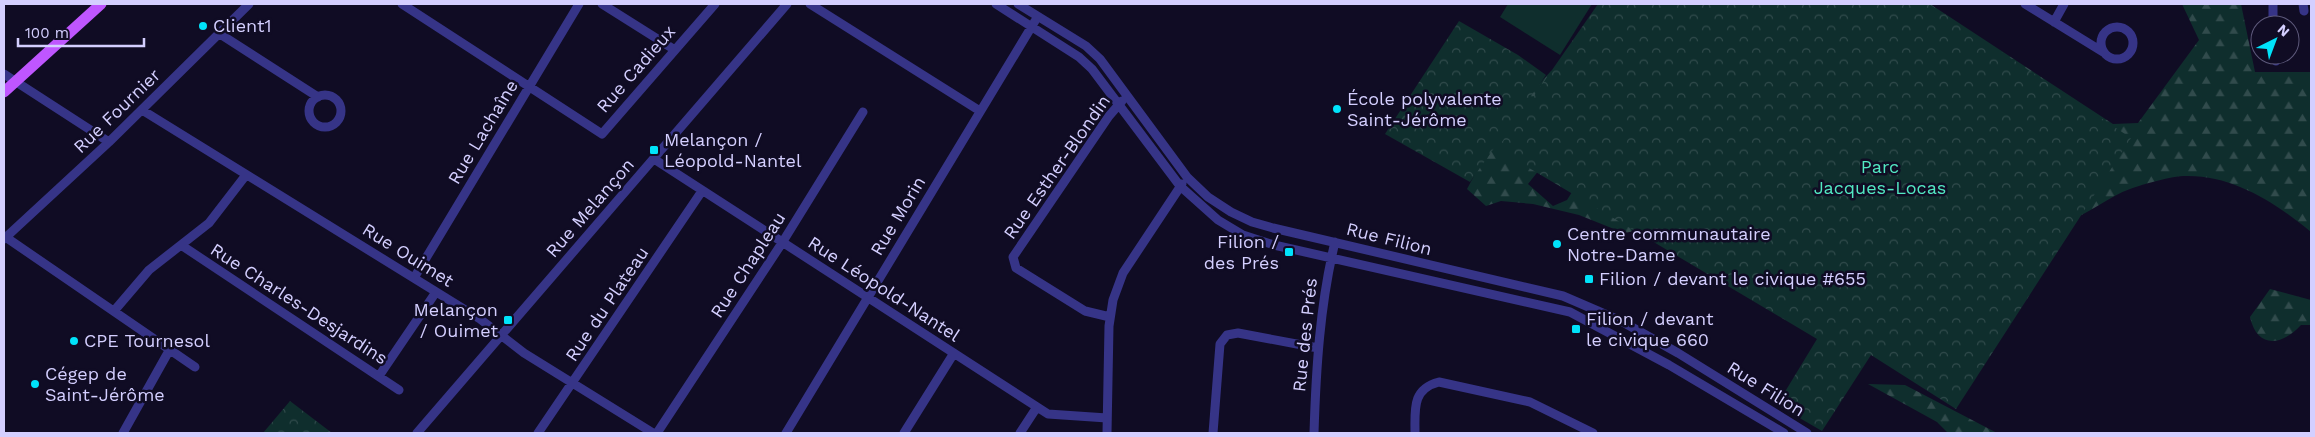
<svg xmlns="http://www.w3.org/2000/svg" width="2315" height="437" viewBox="0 0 2315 437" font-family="'Work Sans',sans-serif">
  <defs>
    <pattern id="forest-firs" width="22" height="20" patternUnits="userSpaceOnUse" patternTransform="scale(1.25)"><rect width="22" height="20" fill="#0f2e2d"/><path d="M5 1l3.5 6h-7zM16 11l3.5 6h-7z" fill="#314b4c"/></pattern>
    <pattern id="park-crowns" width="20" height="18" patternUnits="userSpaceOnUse" patternTransform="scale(1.25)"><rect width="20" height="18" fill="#0f2e2d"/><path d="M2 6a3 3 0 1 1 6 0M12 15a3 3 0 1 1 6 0" fill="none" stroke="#314b4c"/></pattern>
  </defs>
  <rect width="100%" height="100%" fill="#100c24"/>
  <path fill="#0f2e2d" d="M1508,4H1592L1560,55L1500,17Z"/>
  <path fill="url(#forest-firs)" d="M1780,4H1930L2113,124L2138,123L2199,40L2182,4H2241L2255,72H2311V232C2276,203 2233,175 2186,176C2171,176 2144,184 2130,189C2110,196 2088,214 2066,222L1663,226L1624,233L1579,215L1533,204L1501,201L1486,206L1467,189L1489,148L1518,107L1551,71L1579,58L1574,126L1528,184L1553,206L1567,200L1577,184Z
    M2270,289L2311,300V325H2301C2282,346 2257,349 2250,317Z
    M1868,384L1905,385L1997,433H1948L1937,422Z"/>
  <path fill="url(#park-crowns)" d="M1598,4H1929L2131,138L1956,409L1871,355L1822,431L1777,405L1817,339L1497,149Z
    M1459,21L1518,55L1546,75L1470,182L1385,134Z
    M290,401L332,433H263Z"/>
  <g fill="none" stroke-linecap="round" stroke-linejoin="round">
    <path stroke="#363487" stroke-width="9" d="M402,4L602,134L715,4
      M602,4L675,50
      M810,4L980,111
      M996,4L1079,57L1092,69L1180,186L1218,220L1243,235L1274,245L1570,312L1669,365L1784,433
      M1018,4L1086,46L1100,59L1187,177L1208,197L1231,212L1252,222L1273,228L1563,296L1621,321L1678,353L1807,433
      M2025,4L2103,52
      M2303,4L2304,11
      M2054,22L2064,4
      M2273,25V4
      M2101 43a16 16 0 1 1 32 0a16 16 0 1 1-32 0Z
      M220,34L318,97
      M2276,55V61
      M4,74L109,142
      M309 111a16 16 0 1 1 32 0a16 16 0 1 1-32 0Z
      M142,110L480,319L524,353L653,433
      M654,159L1048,414L1107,418
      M4,236L195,367
      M4,239L109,142L249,4
      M181,245L399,390
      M414,278L579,4
      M114,311L149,270L209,223L246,175
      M1110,317L1085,311L1016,268L1013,257L1109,116L1122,101
      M379,376L436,292
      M123,433L170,349
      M417,433L787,4
      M538,433L702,191
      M657,433L782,243L863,112
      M786,433L1035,21
      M904,433L954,353
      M1020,433L1037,407
      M1107,433L1109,326L1113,300L1123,273L1182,184
      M1213,433L1220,344L1227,335L1238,333L1318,348
      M1314,433C1316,369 1320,304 1335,242
      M1415,433C1415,409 1412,389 1439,382L1530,402L1593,433"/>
    <path stroke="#bf56ff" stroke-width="11" d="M4,92L101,4"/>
  </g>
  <g fill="#00e3fa" stroke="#100c24" stroke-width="2">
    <circle cx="203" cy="26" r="5"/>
    <circle cx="1337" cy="109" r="5"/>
    <rect x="649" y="145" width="10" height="10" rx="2.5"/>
    <circle cx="1557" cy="244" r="5"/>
    <rect x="1284" y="247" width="10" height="10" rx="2.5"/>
    <rect x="1584" y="274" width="10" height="10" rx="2.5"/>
    <rect x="503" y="315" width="10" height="10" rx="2.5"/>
    <rect x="1571" y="324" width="10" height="10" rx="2.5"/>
    <circle cx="74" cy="341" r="5"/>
    <circle cx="35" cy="384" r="5"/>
  </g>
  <g text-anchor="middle" stroke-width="5" stroke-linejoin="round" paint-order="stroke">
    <g font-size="18" fill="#d4cfff" stroke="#100c24" text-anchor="start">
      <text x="213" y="32">Client1</text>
      <text x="1347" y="105">École polyvalente<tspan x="1347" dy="21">Saint-Jérôme</tspan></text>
      <text x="664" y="146">Melançon /<tspan x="664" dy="21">Léopold-Nantel</tspan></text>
      <text x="1567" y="240">Centre communautaire<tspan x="1567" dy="21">Notre-Dame</tspan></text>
      <text x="1279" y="248" text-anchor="end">Filion /<tspan x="1279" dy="21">des Prés</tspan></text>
      <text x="1599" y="285">Filion / devant le civique #655</text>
      <text x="498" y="316" text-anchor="end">Melançon<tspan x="498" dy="21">/ Ouimet</tspan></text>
      <text x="1586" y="325">Filion / devant<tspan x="1586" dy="21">le civique 660</tspan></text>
      <text x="84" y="347">CPE Tournesol</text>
      <text x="45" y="380">Cégep de<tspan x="45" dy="21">Saint-Jérôme</tspan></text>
    </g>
    <g font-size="18" fill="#d4cfff" stroke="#100c24">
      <text transform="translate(636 69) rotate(-49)" y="6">Rue Cadieux</text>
      <text transform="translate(117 111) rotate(-44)" y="6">Rue Fournier</text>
      <text transform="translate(483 132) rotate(-59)" y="6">Rue Lachaîne</text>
      <text transform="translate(1057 167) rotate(-55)" y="6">Rue Esther-Blondin</text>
      <text transform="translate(590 208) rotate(-49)" y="6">Rue Melançon</text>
      <text transform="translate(898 216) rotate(-59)" y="6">Rue Morin</text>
      <text transform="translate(1389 239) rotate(14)" y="6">Rue Filion</text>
      <text transform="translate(408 255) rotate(32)" y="6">Rue Ouimet</text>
      <text transform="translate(748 265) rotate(-57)" y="6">Rue Chapleau</text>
      <text transform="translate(884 289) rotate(33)" y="6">Rue Léopold-Nantel</text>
      <text transform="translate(299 304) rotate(33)" y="6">Rue Charles-Desjardins</text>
      <text transform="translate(607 304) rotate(-56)" y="6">Rue du Plateau</text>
      <text transform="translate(1305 335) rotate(-84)" y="6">Rue des Prés</text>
      <text transform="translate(1766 389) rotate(32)" y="6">Rue Filion</text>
    </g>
    <g font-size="18" fill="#52e8c2" stroke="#100c24">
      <text x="1880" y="173">Parc<tspan x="1880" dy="21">Jacques-Locas</tspan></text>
    </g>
  </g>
  <rect width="2315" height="437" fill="none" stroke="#d4cfff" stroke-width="10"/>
  <g transform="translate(2275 40) rotate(42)"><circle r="24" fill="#100c24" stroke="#5e5a7c"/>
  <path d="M0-4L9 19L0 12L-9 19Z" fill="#00e3fa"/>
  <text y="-8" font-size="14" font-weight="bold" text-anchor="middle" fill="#d4cfff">N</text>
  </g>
  <path d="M18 38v8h126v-8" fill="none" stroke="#d4cfff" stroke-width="2.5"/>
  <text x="25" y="38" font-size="15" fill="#d4cfff" stroke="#100c24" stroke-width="4" paint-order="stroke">100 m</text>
</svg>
